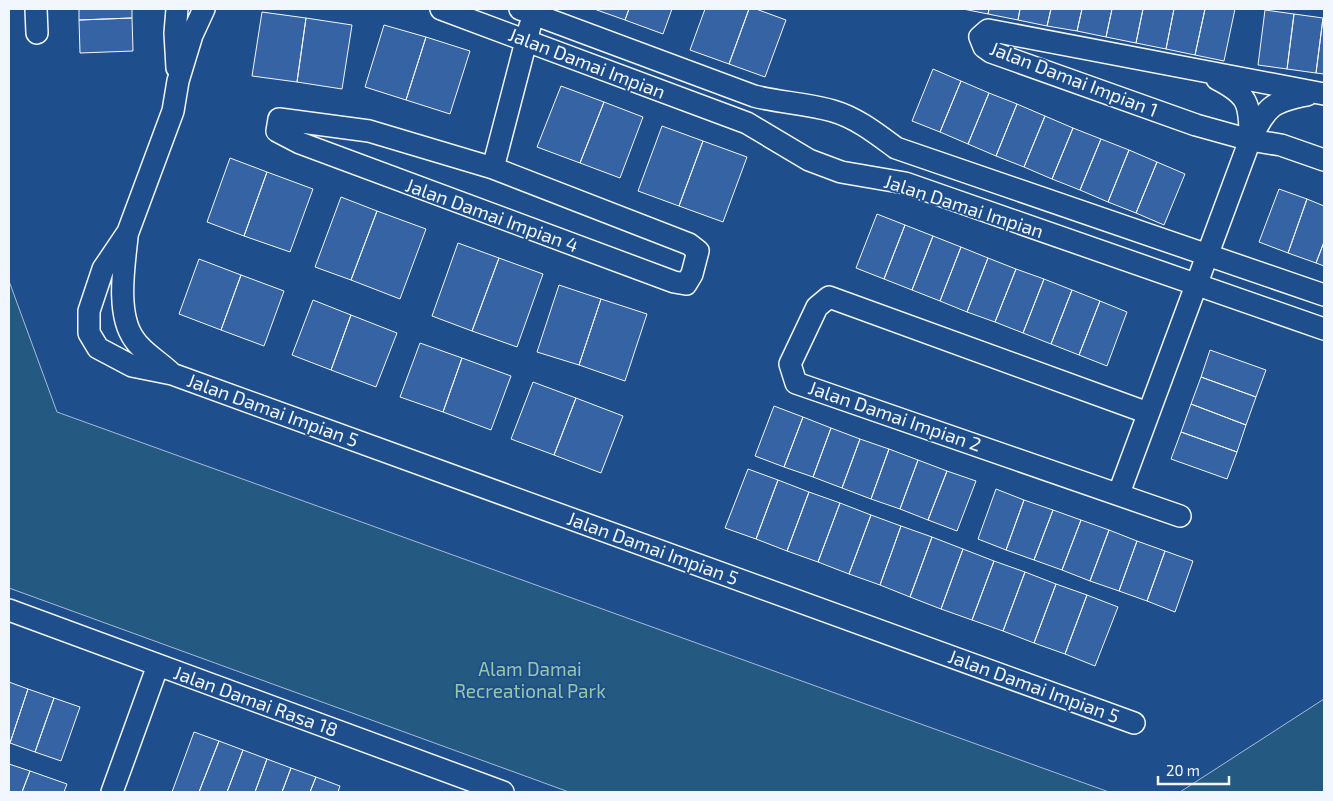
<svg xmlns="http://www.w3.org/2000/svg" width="1333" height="801" viewBox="0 0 1333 801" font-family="'Exo 2',sans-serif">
  <rect width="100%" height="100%" fill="#1f4e8c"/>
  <path fill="#245a82" stroke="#a8bbd7" d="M9,281L57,412L1109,792H569L9,588Z
    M1324,699V792H1180Z"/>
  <path fill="#3563a3" stroke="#f2f6ff" d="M79,9H132V18L79,20Z
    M594,9H629L625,20Z
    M629,9H672L663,34L625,20Z
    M705,9H749L729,64L690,50Z
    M749,9H756L786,20L765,77L729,64Z
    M963,9H989L988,14Z
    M989,9H1020L1018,20L988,14Z
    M1020,9H1051L1047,26L1018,20Z
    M1051,9H1082L1077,31L1047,26Z
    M1082,9H1112L1106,37L1077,31Z
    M1112,9H1143L1136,43L1106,37Z
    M1143,9H1174L1166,49L1136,43Z
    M1174,9H1205L1195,55L1166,49Z
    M1205,9H1235L1224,61L1195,55Z
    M1265,10L1294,14L1287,69L1258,65Z
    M262,12L306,18L297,82L252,76Z
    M1294,14L1323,18L1316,73L1287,69Z
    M132,18L133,51L80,53L79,20Z
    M306,18L352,25L342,89L297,82Z
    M1323,18H1324V74L1316,73Z
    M384,25L426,37L406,100L365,87Z
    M426,37L470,51L450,114L406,100Z
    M933,69L961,81L940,132L912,121Z
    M961,81L989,93L968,144L940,132Z
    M561,86L604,102L580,163L537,147Z
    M989,93L1017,104L996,156L968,144Z
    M604,102L643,117L620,178L580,163Z
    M1017,104L1045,116L1024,167L996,156Z
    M1045,116L1073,128L1052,179L1024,167Z
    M662,126L703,141L679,206L638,191Z
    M1073,128L1101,139L1080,190L1052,179Z
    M1101,139L1129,150L1108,202L1080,190Z
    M703,141L747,157L723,222L679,206Z
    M1129,150L1157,162L1136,213L1108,202Z
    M230,158L267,172L244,236L207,222Z
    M1157,162L1185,174L1164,225L1136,213Z
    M267,172L313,189L290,252L244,236Z
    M1279,189L1307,199L1288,253L1259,242Z
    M341,197L377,211L351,280L315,267Z
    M1307,199L1324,206V242L1316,263L1288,253Z
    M377,211L426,229L400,299L351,280Z
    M877,214L905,225L884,279L856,268Z
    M905,225L933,236L912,290L884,279Z
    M933,236L961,247L940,301L912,290Z
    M1324,242V266L1316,263Z
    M458,243L499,258L472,331L432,316Z
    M961,247L988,258L967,312L940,301Z
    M499,258L543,274L517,347L472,331Z
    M988,258L1016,269L995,322L967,312Z
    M199,259L241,275L221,330L179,314Z
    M1016,269L1044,279L1023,333L995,322Z
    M241,275L284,291L264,346L221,330Z
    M1044,279L1072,290L1051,344L1023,333Z
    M559,285L601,299L579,365L537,352Z
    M1072,290L1100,301L1079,355L1051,344Z
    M601,299L647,314L625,381L579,365Z
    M313,300L351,315L331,370L292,355Z
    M1100,301L1127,312L1107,366L1079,355Z
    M351,315L397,333L376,387L331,370Z
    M420,343L462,358L443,412L400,397Z
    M1210,350L1266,370L1256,397L1201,377Z
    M462,358L511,376L491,430L443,412Z
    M1201,377L1256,397L1246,425L1191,404Z
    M533,382L576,398L554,455L511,439Z
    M576,398L623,416L601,473L554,455Z
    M1191,404L1246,425L1237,452L1181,432Z
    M774,406L803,417L784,467L755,456Z
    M803,417L831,428L813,477L784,467Z
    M831,428L860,439L842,488L813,477Z
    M1181,432L1237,452L1227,479L1171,459Z
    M860,439L889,449L871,499L842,488Z
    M889,449L918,460L900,509L871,499Z
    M918,460L947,471L928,520L900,509Z
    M748,469L778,480L756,539L725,528Z
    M947,471L976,481L957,531L928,520Z
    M778,480L809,492L787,551L756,539Z
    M996,489L1024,500L1006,550L978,539Z
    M809,492L840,503L818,562L787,551Z
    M1024,500L1053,510L1034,560L1006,550Z
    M840,503L871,515L849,574L818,562Z
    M1053,510L1081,520L1062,570L1034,560Z
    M871,515L901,526L880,585L849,574Z
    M1081,520L1109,530L1090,581L1062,570Z
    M901,526L932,537L910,597L880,585Z
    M1109,530L1137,541L1119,591L1090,581Z
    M932,537L963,549L941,609L910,597Z
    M1137,541L1165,551L1147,601L1119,591Z
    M963,549L994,561L972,620L941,609Z
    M1165,551L1193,561L1175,612L1147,601Z
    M994,561L1025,572L1003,631L972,620Z
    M1025,572L1056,584L1034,643L1003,631Z
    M1056,584L1087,595L1065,654L1034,643Z
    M1087,595L1118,607L1095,666L1065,654Z
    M9,682L28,689L10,743H9Z
    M28,689L54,698L35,752L10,743Z
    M54,698L80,707L61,761L35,752Z
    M194,732L219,741L199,792H172Z
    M219,741L243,750L227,792H199Z
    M243,750L267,759L255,792H227Z
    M267,759L291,768L282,792H255Z
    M9,764L30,771L22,792H9Z
    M291,768L316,777L310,792H282Z
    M30,771L67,784L64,792H22Z
    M316,777L340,786L338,792H310Z"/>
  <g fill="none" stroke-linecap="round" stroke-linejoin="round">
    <defs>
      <path id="street" d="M36,9L37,33
        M204,9L192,35L178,81L173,111L128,232L103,269L89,311V333L98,348L132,366L172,374L1134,723
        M441,9L747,123L809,160L841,172L905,183L1324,329
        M520,9L754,96C780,103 807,103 833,111C857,118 877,134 896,148L1324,295
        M177,68L175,33L177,9
        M1217,79C1248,95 1250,103 1250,137
        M1324,94L988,30L980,37L984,47L991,52L1196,125L1250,140L1281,145L1324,160
        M279,119L369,131L493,168L689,244L698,251L692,274L686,284L674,282L300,143L277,131Z
        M493,168L530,26
        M127,237C124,266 116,314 134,339C142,352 160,362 171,373
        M1148,413L829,297L817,307L790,364L796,383L1180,516
        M1119,493L1250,140C1267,108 1269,102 1307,95
        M9,610L503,792
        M112,792L158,665"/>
    </defs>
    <use href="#street" stroke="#f2f6ff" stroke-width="24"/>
    <use href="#street" stroke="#1f4e8c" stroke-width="21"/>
  </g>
  <g text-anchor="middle" stroke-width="4" stroke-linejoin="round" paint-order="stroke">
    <g font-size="19" fill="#f2f6ff" stroke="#1f4e8c">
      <text transform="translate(587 63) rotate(21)" y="7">Jalan Damai Impian</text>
      <text transform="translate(1074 79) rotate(21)" y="7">Jalan Damai Impian 1</text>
      <text transform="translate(964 206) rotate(18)" y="7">Jalan Damai Impian</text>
      <text transform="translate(492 215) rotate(20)" y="7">Jalan Damai Impian 4</text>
      <text transform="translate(273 410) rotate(20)" y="7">Jalan Damai Impian 5</text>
      <text transform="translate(895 416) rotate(19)" y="7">Jalan Damai Impian 2</text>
      <text transform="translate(653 548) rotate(20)" y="7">Jalan Damai Impian 5</text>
      <text transform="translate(1034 686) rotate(20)" y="7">Jalan Damai Impian 5</text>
      <text transform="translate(256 701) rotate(20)" y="7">Jalan Damai Rasa 18</text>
    </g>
    <g font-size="19" fill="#97c8a6" stroke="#1f4e8c">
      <text x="530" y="676">Alam Damai<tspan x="530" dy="22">Recreational Park</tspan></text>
    </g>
  </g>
  <rect width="1333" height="801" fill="none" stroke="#f2f6ff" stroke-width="20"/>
  <path d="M1158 776v8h71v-8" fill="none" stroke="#f2f6ff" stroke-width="2.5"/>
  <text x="1166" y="776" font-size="15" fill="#f2f6ff" stroke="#1f4e8c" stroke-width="4" paint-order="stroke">20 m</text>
</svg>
